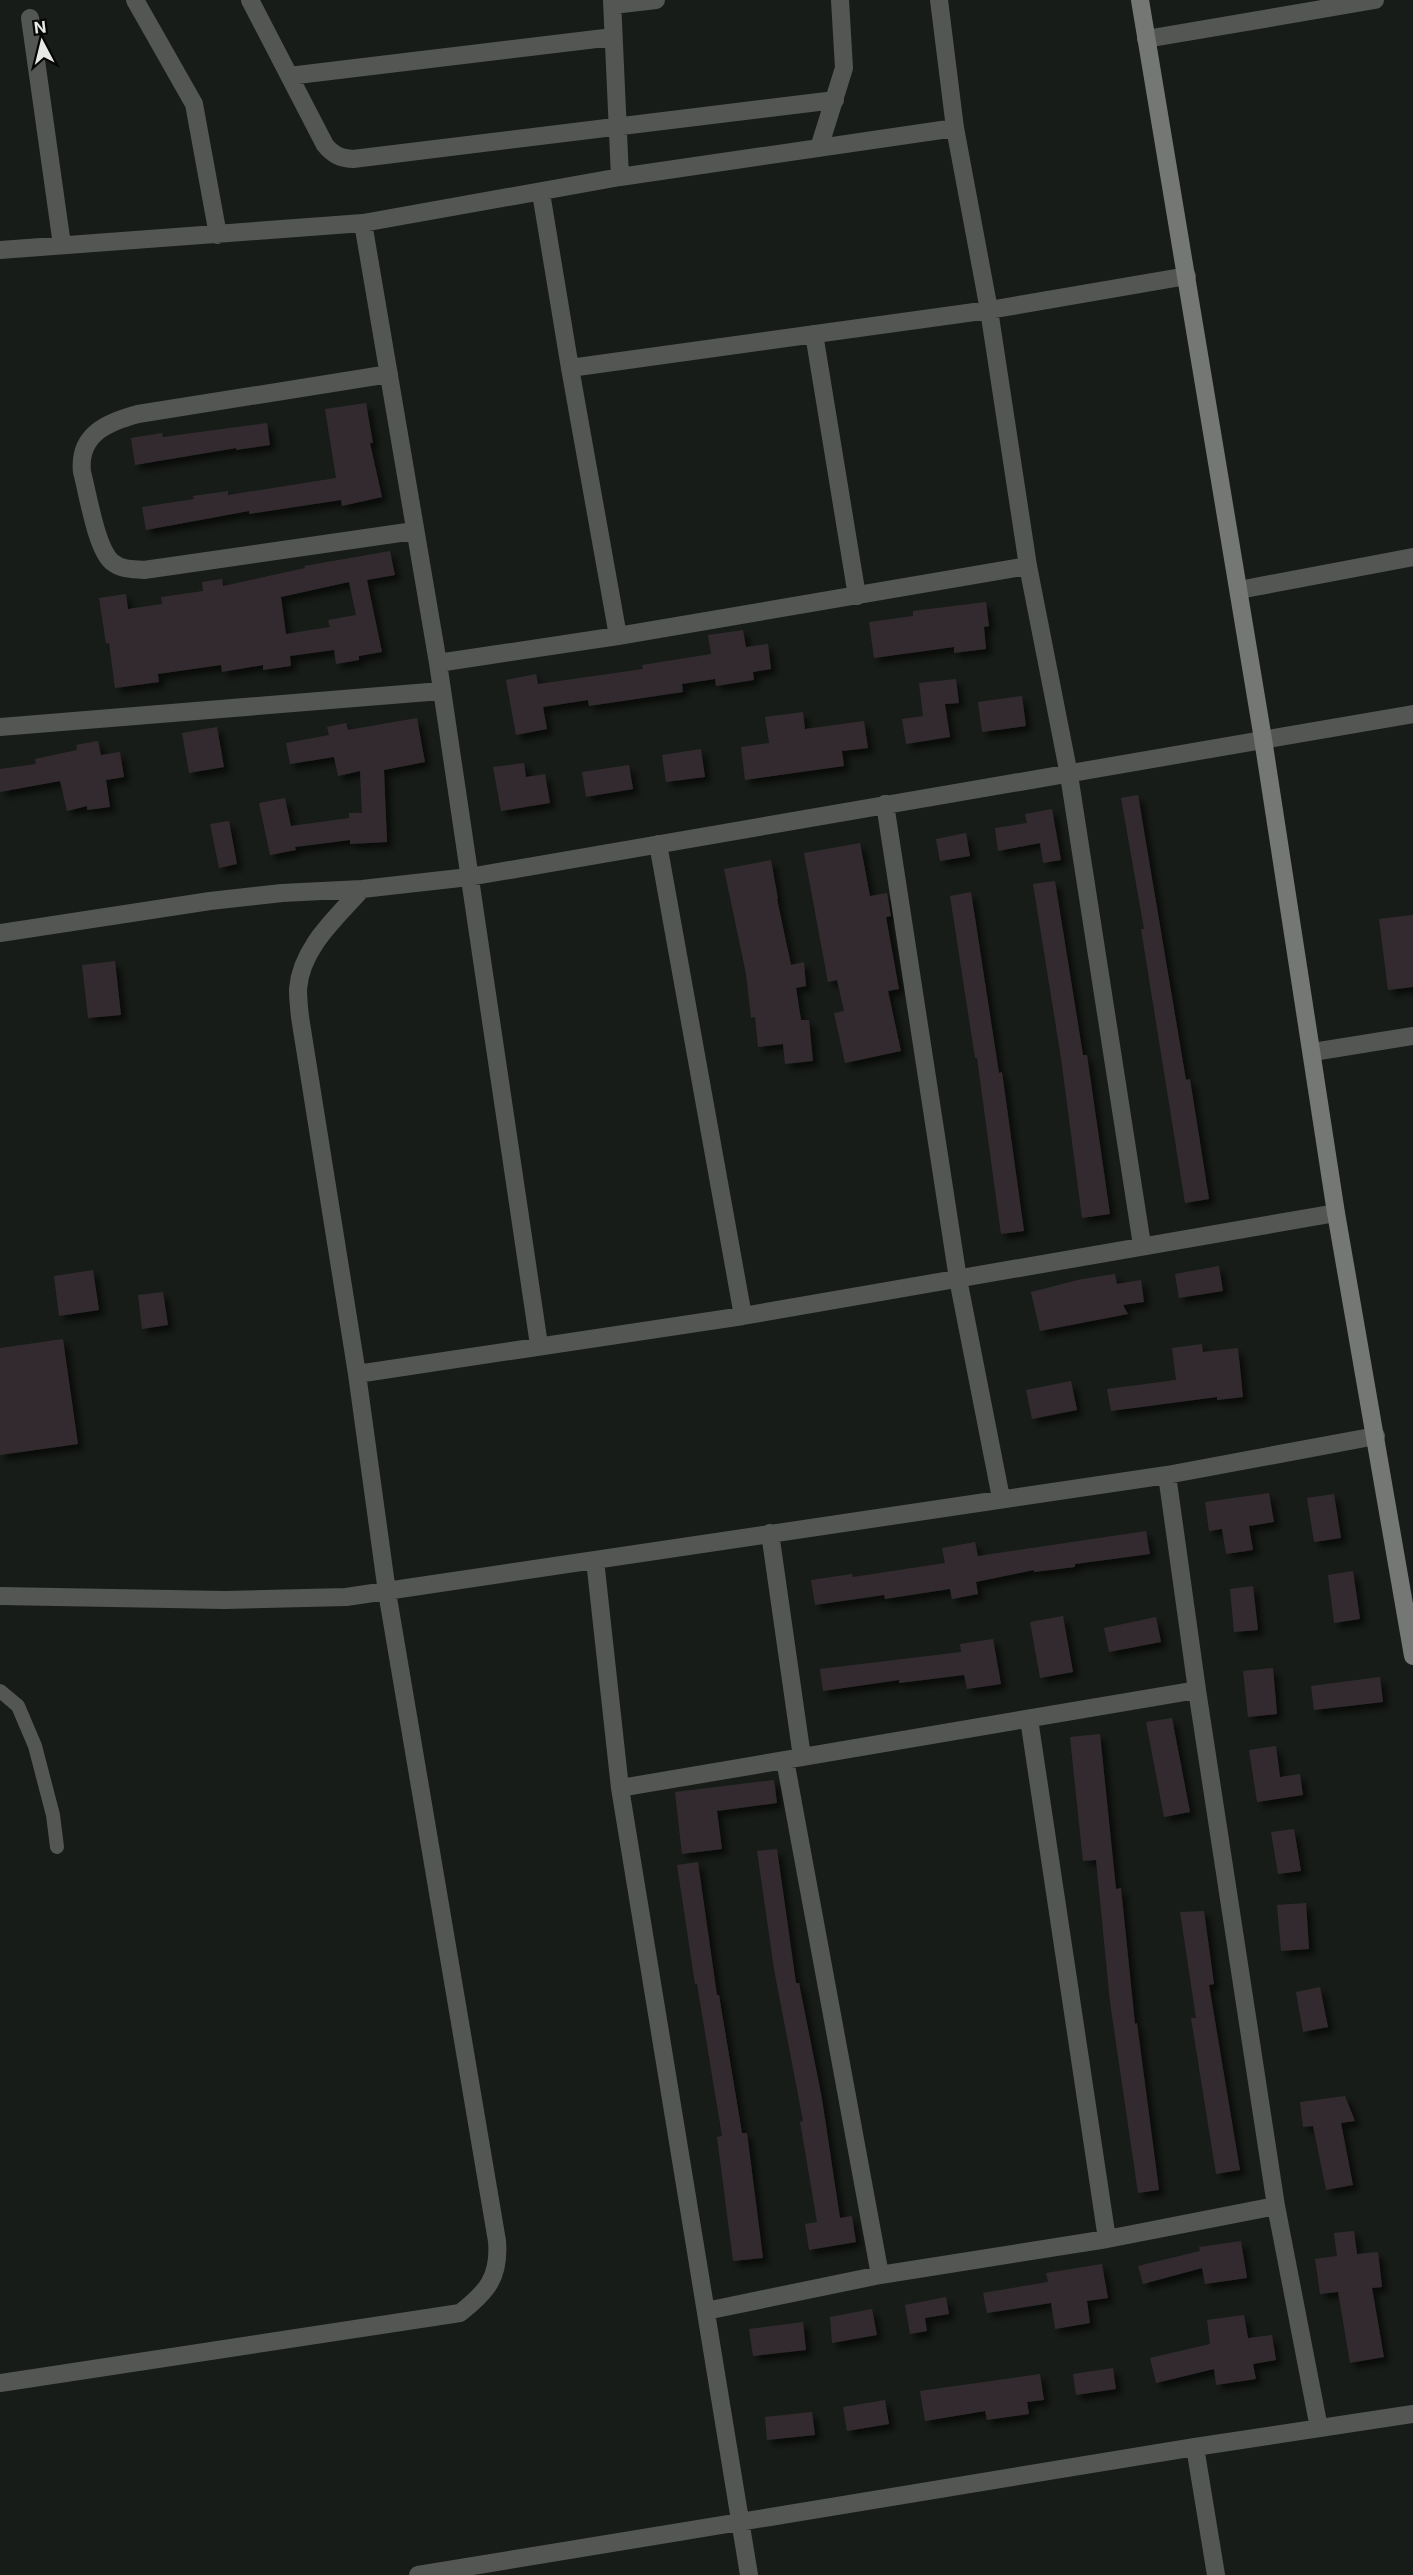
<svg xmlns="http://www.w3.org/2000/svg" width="1413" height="2575" viewBox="0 0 1413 2575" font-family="Inter,sans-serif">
  <defs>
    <filter id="shadow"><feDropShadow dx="5.5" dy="5.5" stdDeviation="3" flood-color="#0009"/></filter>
  </defs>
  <rect width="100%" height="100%" fill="#181c18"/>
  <path fill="#312c2e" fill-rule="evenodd" filter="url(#shadow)" d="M366,403L373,443H370L382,497L342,506L341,500L249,514V511L146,530L142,507L194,499L193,496L228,491V495L336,478L325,409Z
    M267,423L270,445L236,450V448L135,465L131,438L162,433L163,437Z
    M390,551L395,575L367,580L382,652L359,656V660L336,664L334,650L290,656L291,666L263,670V665L222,672L221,665L158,674L159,682L115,688L109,643L106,644L99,598L126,594L128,609L162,604L161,597L203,591L202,582L222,579L223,586L305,568L304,566ZM349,582L356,615L328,620L330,627L286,634L281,597Z
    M986,602L989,626L984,627L986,649L954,653V647L874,658L869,622L913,616V611Z
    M743,630L746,647L768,644L771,669L753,672L754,680L716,686L715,679L682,684L683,692L589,706L588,700L543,707L547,729L516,735L506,680L536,674L538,684L643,669L642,665L711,654L708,635Z
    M956,679L959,703L945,704L950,737L906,744L902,719L923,716L919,683Z
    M1022,696L1026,726L982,732L978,702Z
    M803,712L805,729L864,721L868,748L842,751L844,766L745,780L741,747L769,743L765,717Z
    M417,718L425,762L384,770L387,842L350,844V840L295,847L296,850L270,855L259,803L285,798L291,826L349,818V813H362L360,771L338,776L334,757L290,764L286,743L329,735L327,727L346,723L348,730Z
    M217,727L224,767L189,773L182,733Z
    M98,741L101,755L120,752L124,777L106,780L110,807L87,810V806L67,811L60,781L0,792V769L36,764L35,759L77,750L76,745Z
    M701,749L705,777L666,782L662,755Z
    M524,763L526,777L545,774L550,803L501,811L493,767Z
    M629,765L633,789L586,797L582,772Z
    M1138,795L1186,1080L1190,1079L1209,1199L1185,1203L1141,929H1144L1121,798Z
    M1052,809L1061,860L1043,863L1040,843L998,851L995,828L1027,823L1025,814Z
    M229,821L237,864L219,868L210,824Z
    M966,833L970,856L940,861L936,839Z
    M860,843L870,896L887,893L891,916L886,917L899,989L888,991L901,1051L845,1063L834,1013L844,1011L837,980L828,982L804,853Z
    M771,860L778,899H777L791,965L804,962L806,986L796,988L801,1020H809L813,1061L785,1064L783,1044L758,1047L755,1017L751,1018L746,974L724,869Z
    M1055,881L1083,1055H1087L1110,1214L1082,1218L1061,1058L1033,884Z
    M971,892L999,1073L1002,1072L1024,1231L1001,1234L977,1058H975L950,896Z
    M1413,915V987L1388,990L1379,919Z
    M115,961L121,1015L88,1018L82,965Z
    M1219,1266L1223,1291L1179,1298L1175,1274Z
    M93,1270L99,1310L59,1316L54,1276Z
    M1115,1274L1117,1284L1141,1280L1144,1302L1123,1305L1128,1314L1040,1331L1031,1292L1082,1279Z
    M163,1292L168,1325L142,1329L138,1295Z
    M63,1339L78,1444L0,1455V1348Z
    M1202,1344L1203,1352L1238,1348L1243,1397L1217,1400V1397L1111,1411L1107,1389L1176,1380L1172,1348Z
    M1071,1381L1077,1410L1032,1419L1026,1390Z
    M1269,1493L1274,1522L1249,1526L1253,1550L1226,1554L1222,1529L1209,1531L1205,1502Z
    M1334,1494L1341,1538L1314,1542L1307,1498Z
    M1146,1531L1150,1554L1075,1564V1567L1034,1572V1570L976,1582L978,1594L952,1599L950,1589L885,1599L884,1595L815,1605L811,1580L852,1574L853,1577L945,1563L942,1548L975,1542L978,1556Z
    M1353,1571L1360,1619L1334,1623L1328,1575Z
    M1253,1586L1258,1630L1234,1632L1230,1589Z
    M1063,1616L1073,1672L1040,1678L1030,1622Z
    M1156,1617L1161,1642L1109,1652L1104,1628Z
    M993,1639L1001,1684L967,1689L964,1675L899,1683V1680L823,1691L820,1669L961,1652L960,1644Z
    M1273,1668L1277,1714L1248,1717L1243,1671Z
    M1380,1677L1383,1702L1314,1710L1311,1686Z
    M1172,1718L1190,1812L1164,1817L1146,1722Z
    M1100,1734L1116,1889L1121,1888L1135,2024L1137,2023L1159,2190L1138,2193L1110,2002L1096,1860L1083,1861L1070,1737Z
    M1276,1746L1280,1777L1300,1774L1303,1795L1257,1802L1249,1750Z
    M774,1780L777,1803L717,1811L722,1849L682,1854L675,1792Z
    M1294,1829L1301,1871L1278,1874L1271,1832Z
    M777,1849L796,1983H799L822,2099L840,2218L852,2216L856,2242L809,2250L805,2224L817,2222L800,2122L803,2121L774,1969L757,1851Z
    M698,1862L717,1995H719L742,2133H747L763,2258L733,2261L717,2137L722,2136L697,1984H695L677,1865Z
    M1306,1903L1309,1949L1281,1951L1277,1905Z
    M1204,1911L1214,1984L1209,1985L1240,2170L1216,2174L1191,2018H1196L1180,1912Z
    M1320,1987L1328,2027L1303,2032L1296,1992Z
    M1345,2096L1355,2121L1341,2123L1353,2185L1326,2190L1313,2126L1303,2127L1300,2102Z
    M1354,2231L1357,2254L1378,2252L1382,2287L1372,2288L1384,2357L1350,2363L1338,2292L1320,2294L1315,2259L1337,2256L1334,2233Z
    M1241,2241L1247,2278L1205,2284L1202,2268L1143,2284L1138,2266L1200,2251L1199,2247Z
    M1102,2264L1108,2298L1087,2301L1090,2323L1055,2329L1051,2303L987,2313L983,2293L1048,2282L1046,2273Z
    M946,2297L949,2314L925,2318L927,2331L910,2334L905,2305Z
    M872,2309L877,2335L832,2343L830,2317Z
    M1244,2315L1248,2338L1272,2335L1276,2360L1253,2364L1256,2379L1216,2385L1214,2369L1156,2383L1150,2358L1210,2344L1207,2320Z
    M803,2322L806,2350L753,2356L749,2329Z
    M1113,2368L1116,2389L1076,2395L1073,2374Z
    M1040,2374L1044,2400L1027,2402L1029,2414L987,2420L985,2411L925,2421L920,2391Z
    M885,2400L889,2424L847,2431L843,2407Z
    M812,2412L815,2435L767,2440L765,2417Z"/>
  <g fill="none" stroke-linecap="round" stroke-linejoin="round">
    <path stroke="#545654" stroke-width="14" d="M0,1691L18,1706L35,1746L53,1815L57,1847"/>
    <path stroke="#545654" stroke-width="18" d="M135,0L194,104L218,235
      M250,0L325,145C333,155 340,158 353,159L835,100
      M612,0L620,177
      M939,0L955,128L989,310L1028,566L1069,775L1142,1245
      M613,5L656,0
      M30,18L62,245
      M1146,39L1375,0
      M289,76L613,37
      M819,148L844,68L840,0
      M541,193L570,368L618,636
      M363,223L438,663L539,1345
      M0,250L363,223L620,177L955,128
      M814,334L857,596
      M570,368L989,310L1187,276
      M389,374L138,414C108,422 78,434 82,472C88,494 96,548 112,562C122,570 133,569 144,570L414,531
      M1239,590L1413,557
      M438,663L618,636L1028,566
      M0,727L441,691
      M885,804L958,1279L1001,1498
      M658,844L743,1316
      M0,933L210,901L282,893L362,889L469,877L1413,714
      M1313,1052L1413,1036
      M357,1374L743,1316L1336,1213
      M1167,1475L1197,1690L1276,2206L1319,2428
      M770,1533L802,1757
      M595,1560L620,1788L749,2575
      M0,1596L225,1600L346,1597L1167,1475L1376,1436
      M1029,1719L1107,2239
      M785,1760L880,2275
      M620,1788L1197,1690
      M706,2311L880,2275L1107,2239L1276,2206
      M0,2383L460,2313C487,2292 500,2277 497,2241L387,1592L357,1374L300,1017C299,1008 298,999 298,989C301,948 336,918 362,889
      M1195,2447L1216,2575
      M418,2575L1195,2447L1413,2414"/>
    <path stroke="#747774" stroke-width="18" d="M1140,0L1263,739L1336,1213L1413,1656"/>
  </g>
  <g transform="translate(42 42) rotate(353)" stroke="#050605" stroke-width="4.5" paint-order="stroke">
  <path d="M0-4.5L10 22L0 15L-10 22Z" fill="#e7e9e7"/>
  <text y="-9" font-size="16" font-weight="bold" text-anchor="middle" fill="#e7e9e7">N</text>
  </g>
</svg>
